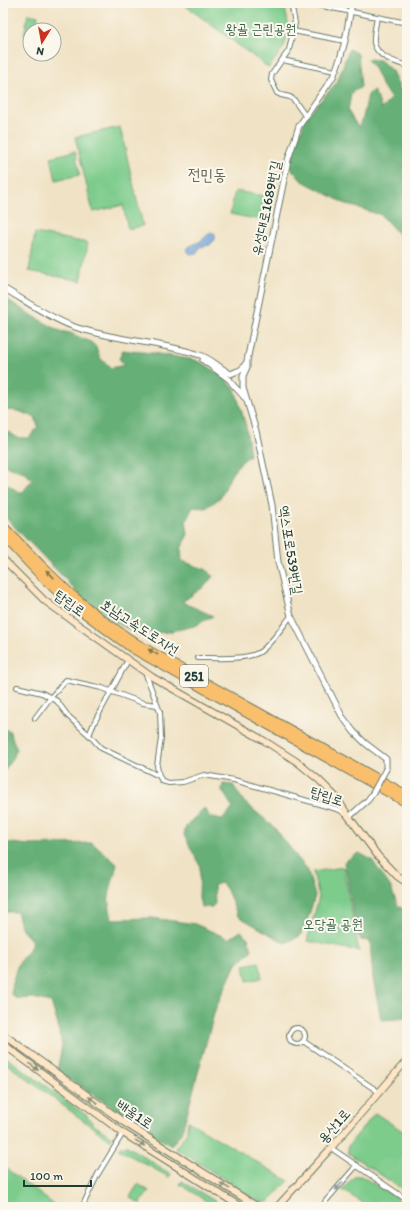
<svg xmlns="http://www.w3.org/2000/svg" width="410" height="1210" viewBox="0 0 410 1210" font-family="Itim,'Poor Story',sans-serif">
  <rect width="100%" height="100%" fill="#fbf7ec"/>
  <filter id="ink" filterUnits="userSpaceOnUse"><feTurbulence type="fractalNoise" baseFrequency=".025" numOctaves="2"/><feDisplacementMap in="SourceGraphic" scale="8" xChannelSelector="R" yChannelSelector="G"/><feConvolveMatrix kernelMatrix="1 2 1 2 8 2 1 2 1" color-interpolation-filters="sRGB"/></filter>
  <filter id="wash" filterUnits="userSpaceOnUse"><feTurbulence type="fractalNoise" baseFrequency=".012" numOctaves="4" result="noise"/><feDisplacementMap in="SourceGraphic" scale="16" xChannelSelector="R" yChannelSelector="G"/><feGaussianBlur stdDeviation="0.9" result="paint"/><feColorMatrix in="noise" values="0 0 0 0 0 0 0 0 0 0 0 0 0 0 0 0 0 1.4 0 .05"/><feComposite in="paint" operator="in"/></filter>
  <g filter="url(#wash)">
    <rect width="100%" height="100%" fill="#f0e2c4"/>
    <path fill="#7dcc8c" stroke="#4e8460" d="M182,3H284L289,28L284,47L269,68Z
      M28,14L38,16L35,30H30V37L24,35Z
      M120,127L143,226L128,229L123,205L93,212L75,137Z
      M75,151L80,175L56,180L51,157Z
      M235,191L265,196L260,220L230,214Z
      M35,233L88,243L81,281L29,271Z
      M343,867L359,951L307,941L319,897L313,872Z
      M259,962L262,978L247,981L244,965Z
      M3,1055L87,1116L94,1125L111,1136V1141L3,1061Z
      M375,1113L407,1134V1189H402L348,1153V1146Z
      M188,1121L289,1181L268,1202L261,1203L175,1148L186,1134Z
      M121,1146H127L171,1174L169,1177L118,1149Z
      M3,1166L57,1207H3Z
      M355,1176H361L398,1199V1207H369L342,1190Z
      M182,1181L218,1203L221,1207H215L180,1184Z
      M138,1184L149,1191L140,1204L130,1197Z"/>
    <path fill="#66b078" stroke="#427656" d="M349,49L358,54L361,87L351,93L348,111L358,127L363,118L368,95L373,90L378,99L381,109L391,99L382,85L374,68L367,59L380,60L392,71L406,103H407V242L402,238L381,215L346,204L301,180L289,166L306,117L337,82Z
      M3,297L28,313L60,331L70,333L91,342L96,347L100,358L111,368L125,365L119,359L123,350L130,351L152,353L195,360L206,365L226,379L229,384L235,389L246,426L250,455L239,464L231,475L221,497L206,508L193,507L186,521L188,534L181,549L182,561L207,570L213,576L205,586L182,602L213,616L194,626L168,632L138,634L107,618L80,596L67,581L3,515V482L19,492H23L32,480L25,472L10,468L3,464V435L8,432L18,438H29L38,427L35,417L18,411L6,410L3,408Z
      M3,730H9L17,750L3,773Z
      M223,784L233,785L244,802L273,826L308,871L315,896L308,918L300,936L285,943L238,916L227,890L222,883L214,885L215,904L212,907H201L199,897L200,866L184,835L186,826L204,808L210,817L223,819L233,808L222,790Z
      M3,842L29,845L92,843L117,864L108,899L112,919L152,918L195,924L229,939L241,931L248,938L252,950L235,966L215,1010L182,1132L171,1146L57,1071L62,1046L58,1025L51,1002L33,998L17,999L11,994C13,984 14,972 19,963C24,954 30,953 32,941L22,930L17,912H3Z
      M359,853L372,860L390,886L398,906L407,911V1018L398,1019L381,1020L373,978L370,941L361,940L357,933L344,862Z"/>
    <path fill="#6ca1d9" stroke="#466f86" d="M213,232L215,234V238L210,245L200,247L197,253L189,254L187,252V248C191,245 195,244 199,242C204,239 207,234 213,232Z"/>
  </g>
  <g filter="url(#ink)">
    <g fill="none" stroke-linecap="round" stroke-linejoin="round">
      <defs>
        <path id="minor" d="M291,3L295,23L289,50L272,74L271,80L277,93L281,95L290,97L294,100L306,117
          M307,3L407,23
          M377,17C376,24 373,36 374,43C377,57 395,62 407,66
          M293,31L345,41
          M282,60L335,71
          M198,658C215,658 243,660 258,653C268,648 283,626 291,616
          M145,672L160,712L161,738L157,766L159,776L162,781L169,783L183,782L204,775L234,780L340,810L345,814
          M17,687L42,693L57,701L68,716L89,735L101,748L159,776
          M35,718L51,697L66,680L102,688L143,703L157,705
          M89,735L95,721L128,660
          M289 1036a8 8 0 1 1 16 0a8 8 0 1 1-16 0Z
          M303,1041L379,1092
          M331,1148L407,1200
          M82,1207L98,1174L123,1133
          M325,1207V1202L357,1165
          M405,1207L407,1203"/>
        <path id="tertiary" d="M352,3L345,41L340,59L333,77L299,126L288,160L247,361V367L243,376V388L256,431L272,505L278,562L291,616L342,716L354,732L365,743L386,759V769
          M3,288C26,301 48,317 72,326C114,341 159,341 200,355C210,358 221,369 231,374C239,369 240,373 246,363
          M203,360L230,380C232,386 240,391 244,397
          M349,817L368,800L373,793"/>
        <path id="secondary" d="M3,559L45,601L152,677L263,740L296,761L319,780L336,797L349,817L378,856L397,876L407,883
          M3,1034L125,1123L258,1207
          M3,1044L123,1133L241,1207
          M277,1207L331,1148L407,1060"/>
        <path id="motorway" d="M3,526L41,565L70,593L103,620L136,643L201,680L407,795
          M3,535C23,557 43,580 66,599C88,617 111,633 133,649L407,803"/>
      </defs>
      <use href="#minor" stroke="#687766" stroke-width="6"/>
      <use href="#tertiary" stroke="#687766" stroke-width="7"/>
      <use href="#secondary" stroke="#687766" stroke-width="8"/>
      <use href="#motorway" stroke="#687766" stroke-width="10"/>
      <use href="#minor" stroke="#fff" stroke-width="4"/>
      <use href="#tertiary" stroke="#fff" stroke-width="5"/>
      <use href="#secondary" stroke="#fde5c5" stroke-width="6"/>
      <use href="#motorway" stroke="#f9bf6d" stroke-width="8"/>
      <defs>
        <path id="tertiary-bridge" d="M373,793L386,769"/>
      </defs>
      <use href="#tertiary-bridge" stroke="#687766" stroke-width="7" stroke-linecap="butt"/>
      <use href="#tertiary-bridge" stroke="#fff" stroke-width="5"/>
    </g>
    <defs><path id="oneway-solid" d="M-6-.8H1V-3.2L6.5 0L1 3.2V.8H-6Z"/></defs>
    <g fill="#81784e">
      <use href="#oneway-solid" transform="translate(50 574) rotate(-137)"/>
      <use href="#oneway-solid" transform="translate(153 652) rotate(-150)"/>
    </g>
    <g fill="#8e917c">
      <use href="#oneway-solid" transform="translate(34 1067) rotate(37)"/>
      <use href="#oneway-solid" transform="translate(93 1100) rotate(-144)"/>
      <use href="#oneway-solid" transform="translate(140 1143) rotate(32)"/>
      <use href="#oneway-solid" transform="translate(225 1186) rotate(-148)"/>
    </g>
    <use fill="#8f9e9a" href="#oneway-solid" transform="translate(339 1186) rotate(131)"/>
  </g>
  <g text-anchor="middle" stroke-width="4" stroke-linejoin="round" paint-order="stroke">
    <rect fill="#fbf7ec" stroke="#61756b" stroke-width="1" x="180" y="665" width="28" height="22" rx="3"/>
    <g font-size="13" font-weight="bold" fill="#1f3d34">
      <text x="194" y="681">251</text>
    </g>
    <g font-size="14" fill="#36614a" stroke="#fbf7ec">
      <text x="261" y="34">왕골 근린공원</text>
      <text x="333" y="929">오당골 공원</text>
    </g>
    <g font-size="14" fill="#1f3d34" stroke="#fbf7ec">
      <text transform="translate(266 208) rotate(-78)" y="5">유성대로1689번길</text>
      <text transform="translate(291 550) rotate(81)" y="5">엑스포로539번길</text>
      <text transform="translate(70 603) rotate(36)" y="5">탑립로</text>
      <text transform="translate(140 627) rotate(33)" y="5">호남고속도로지선</text>
      <text transform="translate(327 796) rotate(18)" y="5">탑립로</text>
      <text transform="translate(135 1114) rotate(34)" y="5">배울1로</text>
      <text transform="translate(334 1126) rotate(-49)" y="5">용산1로</text>
    </g>
    <g font-size="16" fill="#666657" stroke="#fbf7ec">
      <text x="207" y="180">전민동</text>
    </g>
  </g>
  <rect width="410" height="1210" fill="none" stroke="#fbf7ec" stroke-width="16"/>
  <g transform="translate(42 42) rotate(191)"><circle r="19" fill="#fbf7ec" stroke="#a3ada2"/>
  <path d="M0-3L7 15L0 10L-7 15Z" fill="#c8321e"/>
  <text y="-6" font-size="11" font-weight="bold" text-anchor="middle" fill="#1f3d34">N</text>
  </g>
  <path d="M24 1180v6h67v-6" fill="none" stroke="#1f3d34" stroke-width="2"/>
  <text x="30" y="1180" font-size="12" fill="#1f3d34" stroke="#fbf7ec" stroke-width="3" paint-order="stroke">100 m</text>
</svg>
